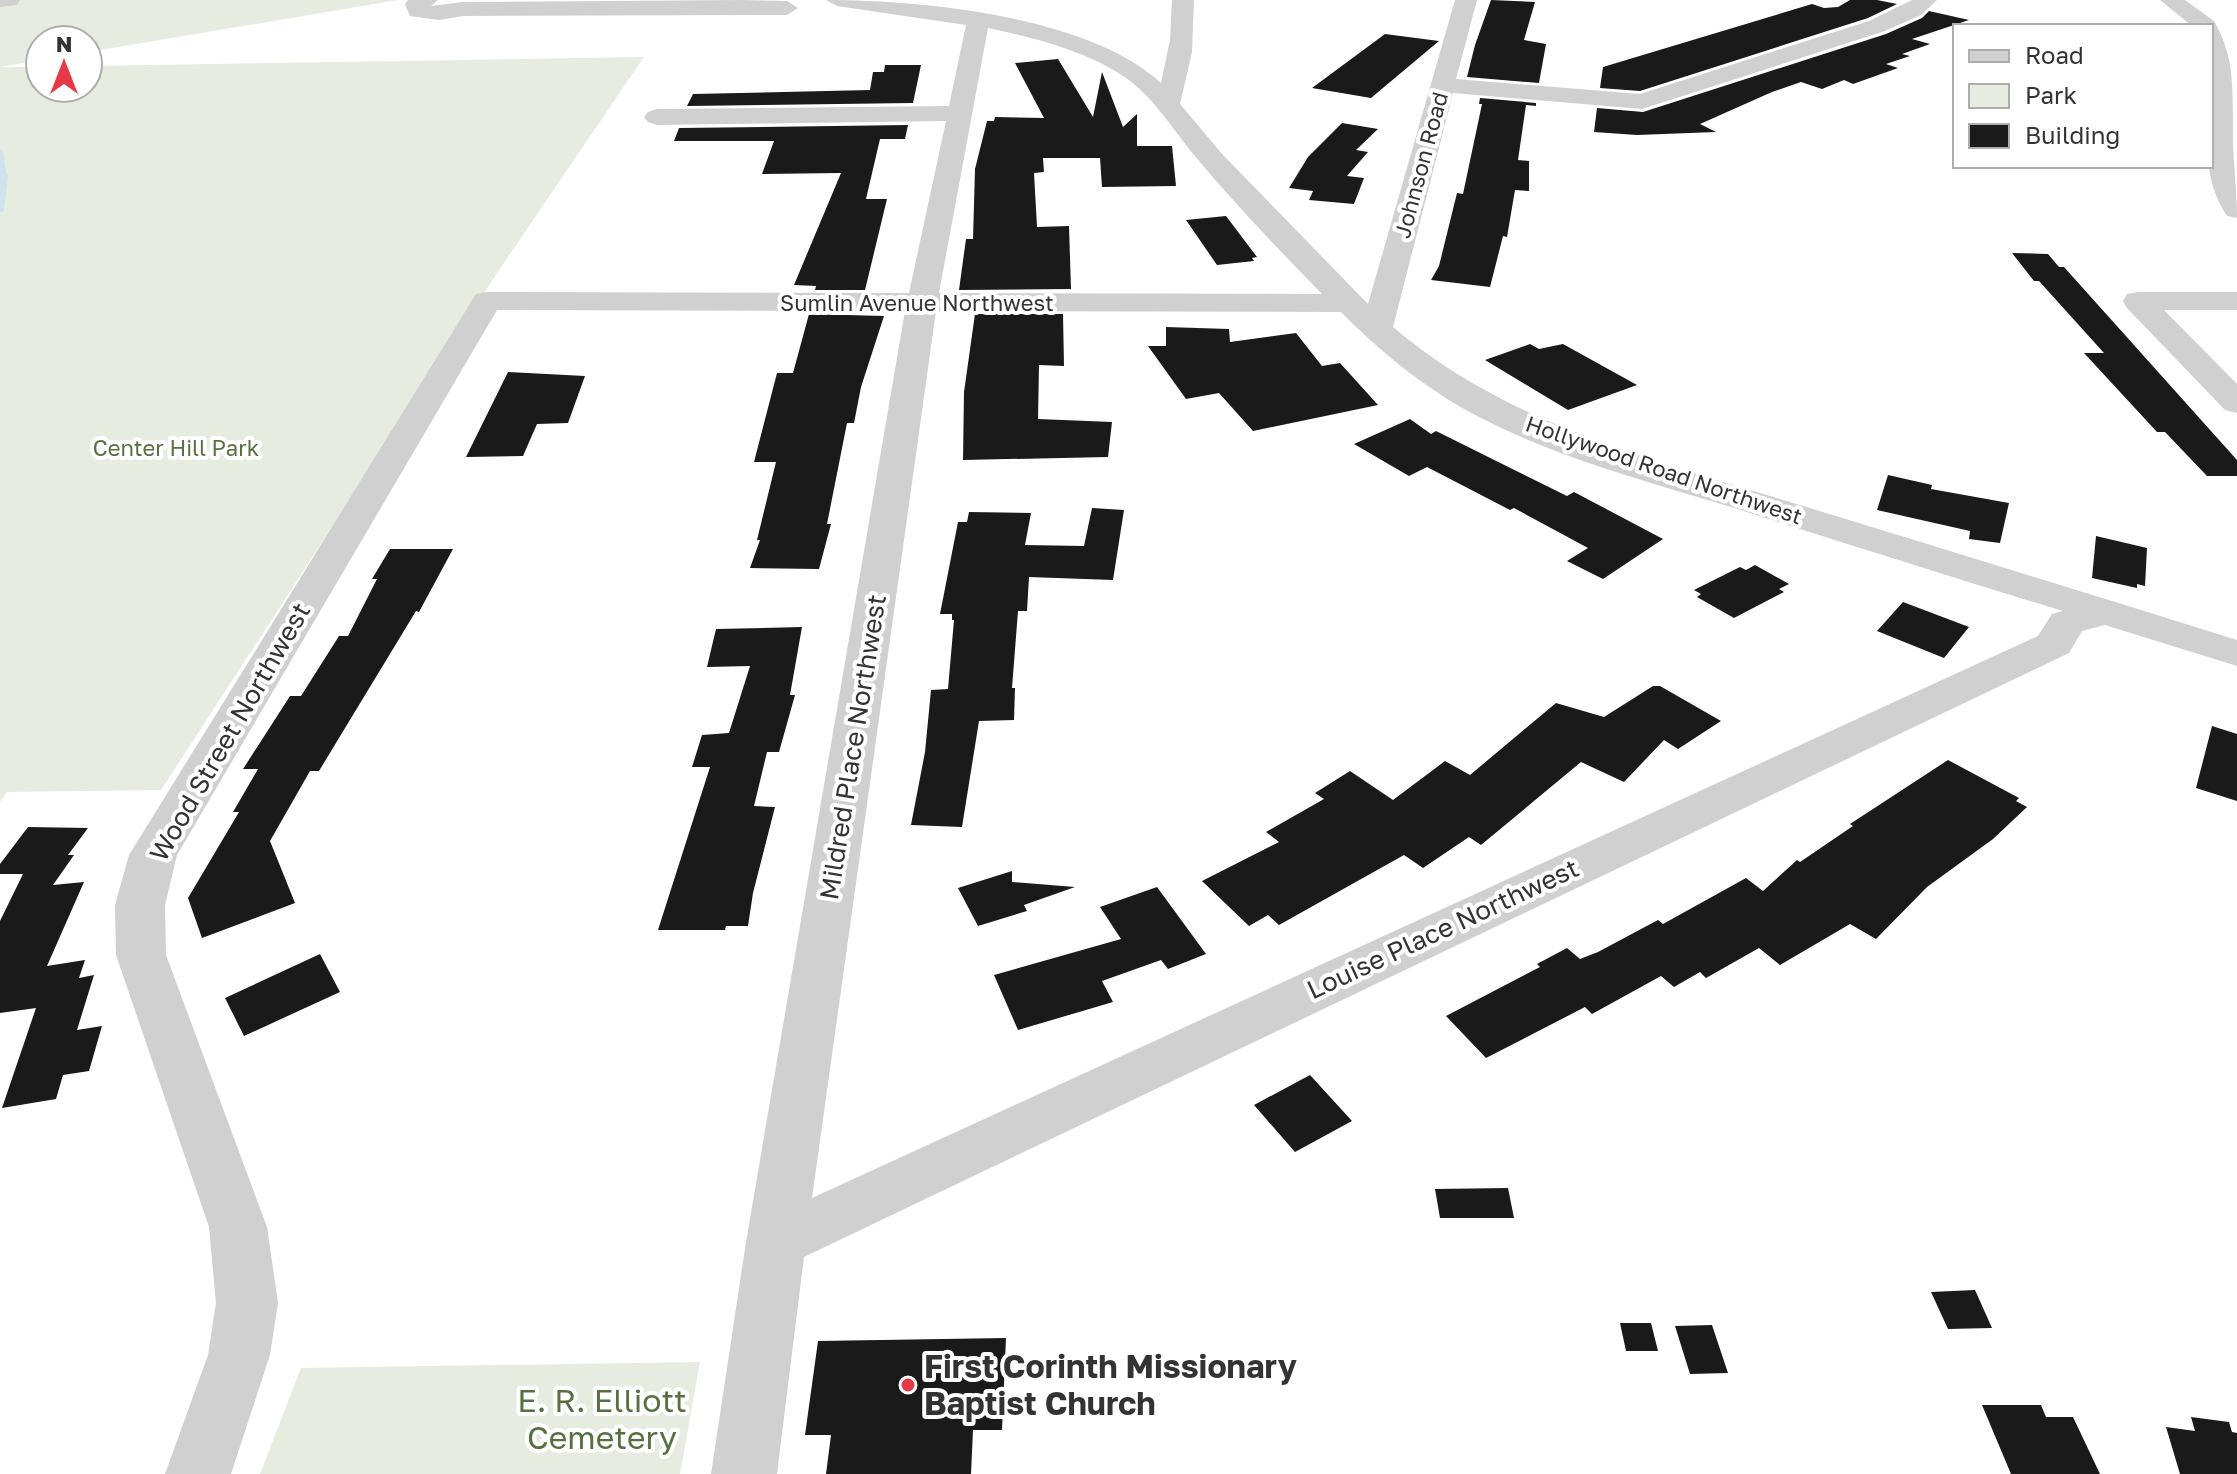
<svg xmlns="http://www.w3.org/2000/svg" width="2237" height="1474" viewBox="0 0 2237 1474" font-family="'Golos Text',sans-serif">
  <rect width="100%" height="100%" fill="#fff"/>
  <path fill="#e6ecdf" d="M0,0H398L88,52V40H40V60L1,67H40V88H88V66L644,57L499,270L161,790L7,792L0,802Z
    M700,1362L680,1474H260L301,1368Z"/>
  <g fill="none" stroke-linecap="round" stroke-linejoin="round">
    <path stroke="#cfe2ee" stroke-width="6" d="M0,152L4,179"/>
    <path stroke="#cfe2ee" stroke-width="8" d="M0,208L4,177"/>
  </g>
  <path fill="#1a1a1a" d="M1491,0L1535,2L1524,40L1546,44L1539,83L1467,77L1475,45Z
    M1850,0H1877L1897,4L1868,18L1640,91L1600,88L1603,67L1812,4L1824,8L1838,7Z
    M1929,11L1969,20L1912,39L1930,44L1902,54L1910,56L1886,64L1898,68L1853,84L1844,80L1822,89L1801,82L1772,92L1700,124L1716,132L1637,135L1594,132L1597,108L1643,112L1886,34L1922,18Z
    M1385,34L1439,41L1371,98L1312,88Z
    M1058,59L1093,117L1102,72L1123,127L1137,114V146H1172L1176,186L1102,187L1100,158H1043L1044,172L1034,173L1037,227L1069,226L1071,289L959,290L966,239H973L975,169L987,121H994L995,117L1044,118L1015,63Z
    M885,65H921L913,103L687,106L693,94L870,90L873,72H884Z
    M1480,98L1536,103V106L1526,105L1518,160L1529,161V191L1515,190L1507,237L1503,236L1490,287L1431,280L1439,266L1457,193L1463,194L1482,104H1479Z
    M1342,123L1378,129L1356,150L1368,152L1347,176L1364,178L1354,204L1309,200L1313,191L1289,188L1308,157Z
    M908,125L905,139H880L866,199H887L865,290H815L816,286L794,285L841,173L762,174L774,141H674L679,128Z
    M1226,216L1257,257L1252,258L1254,261L1217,265L1186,220Z
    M2012,253L2048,254L2059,267H2064L2237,460V476H2207L2165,432H2157L2084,353H2104L2039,281H2034Z
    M809,314L884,316L861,387L854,423H847L827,524H831L819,569L750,568L760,540H757L776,462H754L777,373H793Z
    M975,314H1063L1064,366L1039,365L1038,419L1112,422L1108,457L963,460L964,392Z
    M1166,327L1229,329L1230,342L1296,333L1322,366L1340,363L1378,405L1253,431L1219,393L1186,399L1148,346H1166Z
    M1530,344L1539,349L1563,344L1637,385L1568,410L1485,360Z
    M508,372L585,376L568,423L537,424L523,456L466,457Z
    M1410,419L1431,434L1436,431L1567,496L1574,492L1663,539L1603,579L1567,561L1588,548L1514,508L1510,510L1427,467L1409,476L1354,444Z
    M1888,475L1932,485L1931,489L2009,503L2000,543L1969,539L1970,531L1877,510Z
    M1092,508L1124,510L1113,580L1029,577L1027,611H1018L1012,688H1015L1014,720L979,721L962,827L911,825L925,752L931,690L948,689L954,620H952V614H940L958,522H967L969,512L1031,513L1025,545L1084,546Z
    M2096,536L2147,548L2145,586L2137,584V588L2092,578Z
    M390,549H453L419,612L416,611L319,771H310L270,841L295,903L202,938L188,898L239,812H233L258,769H243L290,696H301L339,636H348L377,579H372Z
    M1755,565L1789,584L1779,589L1784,592L1734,618L1697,597L1701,594L1694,590L1740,567L1746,570Z
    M1903,602L1969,627L1944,658L1877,631Z
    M802,627L790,695H795L779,752H767L754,806L775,807L753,893L748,926H726L725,930H658L710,767H692L702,735L729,733L750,666L707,667L716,629Z
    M1653,686H1660L1721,721L1678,749L1664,740L1624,782L1581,762L1481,845L1469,837L1423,868L1404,855L1279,925L1268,915L1249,926L1202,881L1279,842L1266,832L1324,799L1315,793L1350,771L1393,800L1445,761L1470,775L1556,703L1604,717Z
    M2212,726L2237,734V801L2196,788Z
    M1948,760L2019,798L2016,801L2027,807L1993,839L1927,887L1876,939L1850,924L1780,965L1759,948L1706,978L1700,972L1674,987L1661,976L1592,1014L1585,1007L1486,1058L1446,1016L1540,967L1537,964L1567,948L1580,959L1598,952L1658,920L1663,924L1746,878L1763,891L1797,860L1800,862L1853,826L1850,824Z
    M28,827L88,828L68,855H74L53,885L84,882L47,966L85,960L79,978L94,975L77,1030L102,1026L89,1071L63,1075L56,1099L2,1108L36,1008L0,1013V921L23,874H0V864Z
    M1012,871V882L1075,887L1024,905L1027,911L978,926L958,888Z
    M1157,887L1206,954L1168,969L1161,960L1102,981L1113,1002L1018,1030L994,975L1121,939L1100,907Z
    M320,954L340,992L244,1036L225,998Z
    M1310,1075L1352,1121L1295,1152L1254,1105Z
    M1508,1188L1514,1218H1440L1435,1189Z
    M1975,1290L1992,1328L1948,1329L1931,1292Z
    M1620,1323H1651L1658,1351H1626Z
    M1712,1325L1728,1373L1690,1374L1675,1326Z
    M1006,1338L1002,1430H973L971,1474H826L831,1435H805L818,1341Z
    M1982,1405H2041L2046,1417H2073L2100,1474H2011Z
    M2191,1417L2229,1422L2232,1432L2237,1433V1474H2180L2166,1427L2195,1431Z"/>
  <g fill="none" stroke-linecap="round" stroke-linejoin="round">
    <path fill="#d0d0d0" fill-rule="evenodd" d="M0,0H20L17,5L0,7Z
      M408,0H438L431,6L463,2L741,0L787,1L798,8L787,15L463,16L439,20L410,16L405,4Z
      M826,0C922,0 1089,16 1161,83L1170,40L1172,0H1194L1192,52L1180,104L1223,155L1368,304L1455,0H1477L1456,79L1640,94L1869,21L1912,0H1937L1921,15L1885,31L1642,109L1453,93L1393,327C1511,428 1667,464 1813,509C1954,552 2096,596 2237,640V666L2105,625L2082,631L2069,653L804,1257L777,1474H711L746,1242L905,311L497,310L177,855L165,905L166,955L267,1227L278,1303L270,1355L231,1474H165L208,1355L216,1303L209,1227L116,955L115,905L129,855L476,294L487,292L909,293L946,121L657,125L648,122L644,117L648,112L657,109L949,106L966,25L837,6ZM988,28C1034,38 1080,49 1120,74C1151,93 1171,127 1194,155C1234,203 1278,249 1322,294L939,293ZM936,311L1341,312C1377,349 1419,383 1464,409C1552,458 1655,483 1750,513C1854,546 1958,579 2063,611L2052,614L2038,636L812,1198Z
      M2160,0H2185L2214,21C2237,60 2232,97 2233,144C2234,169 2237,193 2237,218L2227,216C2217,201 2212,186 2209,169L2211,166V26H2192Z
      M2138,292H2237V310H2164L2237,384V413L2225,410L2127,308L2123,301L2127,294Z"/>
  </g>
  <circle fill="#e63946" stroke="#fff" stroke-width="3" cx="908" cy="1385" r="8"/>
  <g text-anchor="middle" stroke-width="8" stroke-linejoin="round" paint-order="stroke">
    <g font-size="22" fill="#333" stroke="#fff">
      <text transform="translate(1421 165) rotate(-75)" y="8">Johnson Road</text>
      <text x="917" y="311">Sumlin Avenue Northwest</text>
      <text transform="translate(1664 470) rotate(19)" y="8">Hollywood Road Northwest</text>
    </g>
    <g font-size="22" fill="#56703f" stroke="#fff">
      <text x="176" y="456">Center Hill Park</text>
    </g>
    <g font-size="26" fill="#333" stroke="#fff">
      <text transform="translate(230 732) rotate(-60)" y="9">Wood Street Northwest</text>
      <text transform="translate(853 747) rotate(-81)" y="9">Mildred Place Northwest</text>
      <text transform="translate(1443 929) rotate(-25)" y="9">Louise Place Northwest</text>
    </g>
    <g font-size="32" font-weight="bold" fill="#333" stroke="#fff" text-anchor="start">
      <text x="924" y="1378">First Corinth Missionary<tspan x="924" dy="37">Baptist Church</tspan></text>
    </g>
    <g font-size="32" fill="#56703f" stroke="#fff">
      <text x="602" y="1412">E. R. Elliott<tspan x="602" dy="37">Cemetery</tspan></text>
    </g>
  </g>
  <rect x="1953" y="24" width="260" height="144" fill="#ffffff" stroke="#adadad" stroke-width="2"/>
  <rect x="1969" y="50" width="40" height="12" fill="#d0d0d0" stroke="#adadad" stroke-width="2"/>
  <text x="2025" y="64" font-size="24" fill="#333333">Road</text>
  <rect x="1969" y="84" width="40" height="24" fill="#e6ecdf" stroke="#adadad" stroke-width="2"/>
  <text x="2025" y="104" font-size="24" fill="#333333">Park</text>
  <rect x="1969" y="124" width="40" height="24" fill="#1a1a1a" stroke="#adadad" stroke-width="2"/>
  <text x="2025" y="144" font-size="24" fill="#333333">Building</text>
  <g transform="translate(64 64)"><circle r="38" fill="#ffffff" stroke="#adadad" stroke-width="2"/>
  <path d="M0-6L14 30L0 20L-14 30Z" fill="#e63946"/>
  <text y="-12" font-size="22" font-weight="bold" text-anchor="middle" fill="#333333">N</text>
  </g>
</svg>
